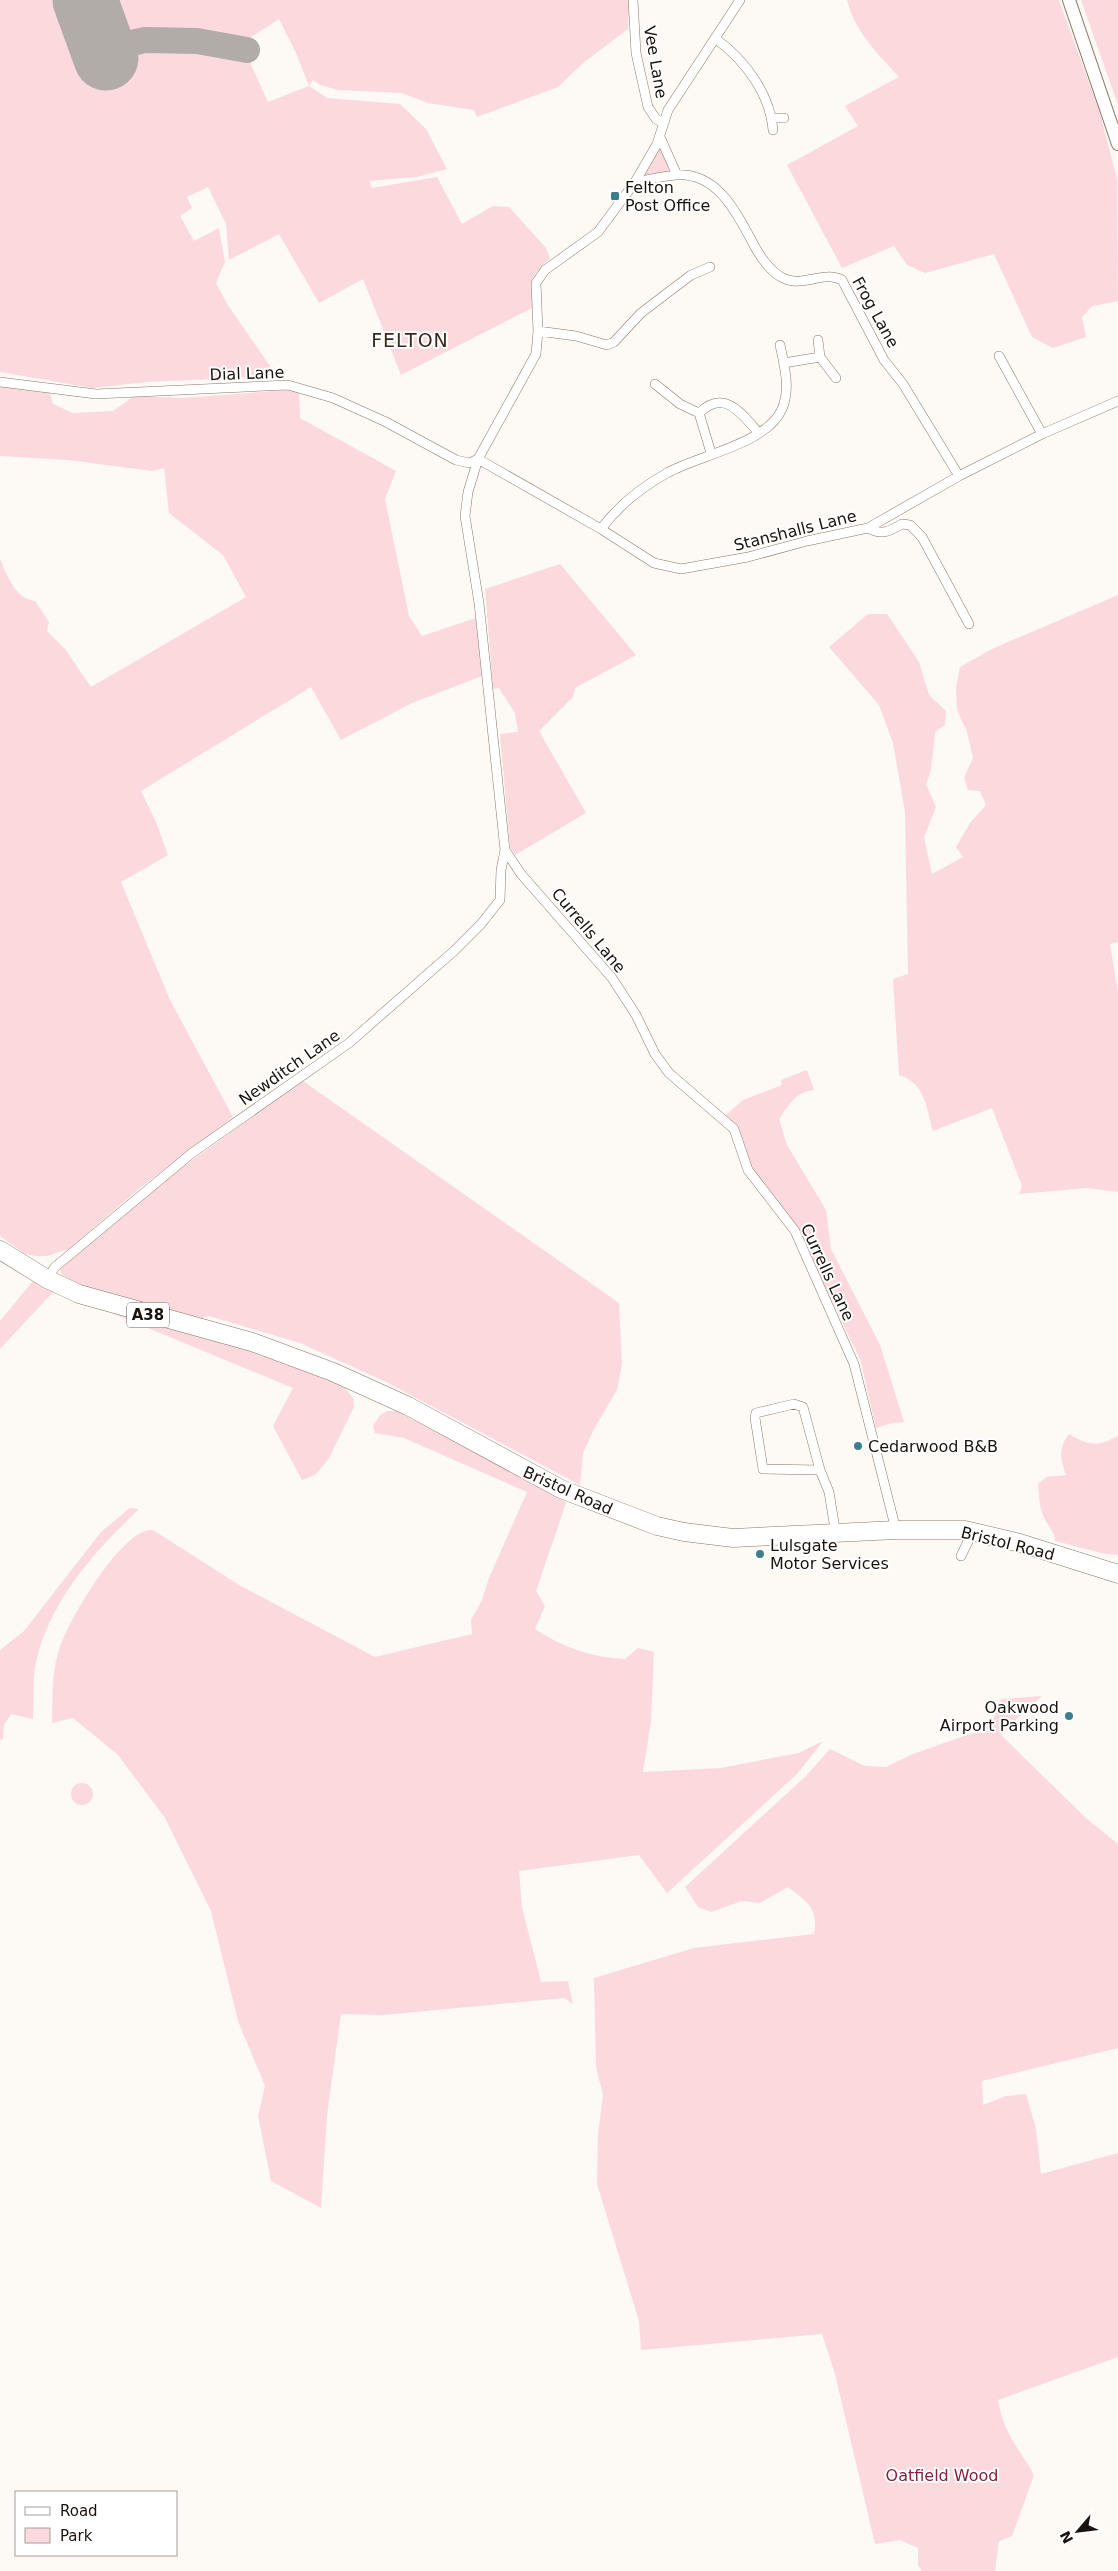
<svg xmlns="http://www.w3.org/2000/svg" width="1118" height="2571" viewBox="0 0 1118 2571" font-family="'DejaVu Sans',sans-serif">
  <rect width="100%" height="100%" fill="#fdf9f5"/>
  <path fill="#fbd9dd" d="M0,0H76L95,53L101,60L144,45L199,47L232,57L248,58L268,102L309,86L296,53L279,19L245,41L155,34L119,36L110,33L104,26L92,0H629L628,29L583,63L558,87L477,117L474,110L428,103L402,93L338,90L320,85L313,80L309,86L327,98L400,104L426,129L447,169L417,177L369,181L372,188L437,177L462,224L493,206L509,207L546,248L550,258C530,278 528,279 534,307L401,375L363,279L319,303L279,234L229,260L226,224L208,187L187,197L192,208L180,216L194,241L219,228L225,262L216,283L227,304L277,376L147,382L92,388L0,372Z
    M847,0H1059L1099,110L1117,179L1118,301L1092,306L1082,317L1086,337L1053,348L1032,337L994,254L925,273L907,265L894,246L842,268L787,165L858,126L845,106L899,77C878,54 855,32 847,0Z
    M1081,0H1118V105Z
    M658,148H660L671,174L641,176Z
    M0,386L50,393L53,404L73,413L113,411L134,396L182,398L289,390L299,392L300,418L396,471L385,499L409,616L422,636L476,618L482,676L412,703L341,740L311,687L141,791L156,822L168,855L121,882L170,1000L233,1117L141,1187L69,1249L47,1256H36L25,1254L0,1236V559C7,575 15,599 35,601L49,622L47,631L65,649L91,687L246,597L223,555L169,513L164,468L152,471L68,460L0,456Z
    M560,564L636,655L575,688L573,697L539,731L586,813L515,855L510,847L500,734L518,732L515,713L499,688L493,689L485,589Z
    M1118,595V942L1110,944L1118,993V1192L1087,1188L1019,1194L1022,1186L992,1108L933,1131C926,1107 926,1084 899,1075L893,979L908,974L905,812L893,743L879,705L829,647L868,614H887L919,662L929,695L946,711L945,725L935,732L931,770L926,784L936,807L924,837L932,874L963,857L956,847L970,823L986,805L980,791L968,790L964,778L973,758L967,732L957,710L956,688L960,667L992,649Z
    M807,1070L814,1090C795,1092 789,1105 779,1119L787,1145L826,1210L831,1249L880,1345L904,1422L892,1423L876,1428L860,1359L805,1245L752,1169L735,1125L726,1115L743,1100L782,1085L781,1080Z
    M303,1081L619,1303L622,1364L617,1390L595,1427L583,1453L580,1485L386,1382L300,1343L209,1316L202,1318C156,1306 101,1300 61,1274L60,1269L166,1179Z
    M33,1281L55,1290L0,1349V1321Z
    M102,1309L278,1359L330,1379L346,1389L353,1398L354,1407L328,1460L315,1475L302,1480L273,1426L293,1388Z
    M388,1411H396L560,1496L566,1503L536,1591L545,1606L535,1629C562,1647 593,1658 625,1659L638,1648L654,1652L651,1721L643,1772L721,1768L799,1753L823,1741L797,1774L667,1893L639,1855L519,1871L522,1907L541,1982L568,1981L573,2004L564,1998L384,2015L341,2014L327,2115L321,2208L271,2181L258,2116L265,2086L238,2021L211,1911L165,1818L118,1755L73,1718L52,1723C53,1699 51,1673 59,1650C67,1623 122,1527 153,1530L239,1585L375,1657L472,1634L471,1620L482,1600L489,1578L527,1492L404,1438L375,1433L373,1426L380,1415Z
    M1069,1434C1089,1446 1098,1447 1118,1436V1555L1101,1553L1055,1541L1054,1534L1044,1518L1040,1506L1038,1484L1046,1477L1066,1475C1060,1458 1058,1449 1069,1434Z
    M130,1508L139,1509C95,1551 52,1598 37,1658C32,1677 34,1700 33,1719L11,1714L4,1725L3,1739L0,1740V1650L24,1631L101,1532Z
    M1042,1696L1000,1734L1087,1819L1118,1844V2048L982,2081L983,2105L1006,2096L1026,2094L1036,2129L1041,2174L1118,2153V2357L998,2400C1003,2433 1019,2448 1034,2475L1012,2536L999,2541L995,2571H922L918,2565V2548L900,2540L875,2544L835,2374L822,2334L641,2350L639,2321L597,2184L598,2134L603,2095L596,2067L594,1978L694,1948L814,1934C819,1908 807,1902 788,1887L760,1903L742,1901L711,1912L698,1907L685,1887L806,1776L830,1749L865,1766L886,1767L913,1754L984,1729L992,1723L1001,1699Z
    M71 1794a11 11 0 1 1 22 0a11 11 0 1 1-22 0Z"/>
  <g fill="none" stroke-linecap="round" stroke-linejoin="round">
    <path stroke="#b2aca8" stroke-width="26" d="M97,34L106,42L118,46L145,40L197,41L247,50"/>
    <path stroke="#b2aca8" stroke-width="65" d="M85,0L106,58"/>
    <defs>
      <path id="street" d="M633,0L636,53L648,107L656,119L663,123
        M740,0L668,110L657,144L635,182L598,232L545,270L536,283L538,331L536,354L478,459L468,492L465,516L479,603L505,850L521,874L612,978L636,1015L655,1054L669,1073L734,1129L748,1170L795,1231L854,1364L896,1530
        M716,39C745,60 770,94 773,130
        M772,118H784
        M660,137L677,175
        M635,182C648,180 662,176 676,175C719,172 738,216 755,247C761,258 772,273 783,278C803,288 823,270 842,280L884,360L903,384L959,476
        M538,331L576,336L607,345L614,342L641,313L691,275L710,267
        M818,340L820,357L836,378
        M999,356L1042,434
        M784,363L820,357
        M0,382L96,394L288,385L333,398L386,422L456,460L469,463L478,459
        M655,384L680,404L699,413L711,453
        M699,413C724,389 740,412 758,432
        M478,459L601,529L654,563L681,569L748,557L807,541L868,528L959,476L1042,434L1118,401
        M868,528C881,536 890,531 902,524L910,525L922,537L969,624
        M601,529C618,506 642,487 667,473C699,455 767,444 782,409C791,389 784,364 780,345
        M47,1279L55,1267L192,1153L349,1043L454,951L481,924L500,900L501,870L505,850
        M820,1470L763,1469L755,1418L756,1413L794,1404L803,1407L820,1470L829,1492L836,1535
        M961,1556L973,1531"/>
      <path id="secondary" d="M1069,0L1118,144"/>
      <path id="highway" d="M0,1250L47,1279L79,1294L252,1342L333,1372L408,1406L561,1489L657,1526L684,1532L733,1538L896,1530H965L1020,1543L1118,1574"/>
    </defs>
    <use href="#street" stroke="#876" stroke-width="10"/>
    <use href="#secondary" stroke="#876" stroke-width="14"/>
    <use href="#highway" stroke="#876" stroke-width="19"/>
    <use href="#street" stroke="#fff" stroke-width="9"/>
    <use href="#secondary" stroke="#fff" stroke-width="12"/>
    <use href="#highway" stroke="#fff" stroke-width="18"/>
  </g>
  <g fill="#3a7f8d" stroke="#fff" stroke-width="2">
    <rect x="610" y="191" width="10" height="10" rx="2.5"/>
    <circle cx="858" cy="1446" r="5"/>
    <circle cx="760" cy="1554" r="5"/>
    <circle cx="1069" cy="1716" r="5"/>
  </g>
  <g text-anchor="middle" stroke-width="4" stroke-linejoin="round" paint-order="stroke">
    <rect fill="#fff" stroke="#5f5a56" stroke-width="1" x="127" y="1302.5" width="42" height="25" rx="4"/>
    <g font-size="15" font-weight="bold" fill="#1a130d">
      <text x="148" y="1320">A38</text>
    </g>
    <g font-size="16" fill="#1a130d" stroke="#fff">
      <text transform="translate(656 62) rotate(80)" y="6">Vee Lane</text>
      <text transform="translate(876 312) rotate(61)" y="6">Frog Lane</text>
      <text transform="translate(247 373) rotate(-2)" y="6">Dial Lane</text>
      <text transform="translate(795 530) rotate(-14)" y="6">Stanshalls Lane</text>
      <text transform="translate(589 930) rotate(50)" y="6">Currells Lane</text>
      <text transform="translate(289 1067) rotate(-35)" y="6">Newditch Lane</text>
      <text transform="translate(828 1272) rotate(65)" y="6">Currells Lane</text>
      <text transform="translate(568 1490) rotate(24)" y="6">Bristol Road</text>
      <text transform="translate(1008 1543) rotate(14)" y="6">Bristol Road</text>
    </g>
    <g font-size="16" fill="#1a130d" stroke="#fff" text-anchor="start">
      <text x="625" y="193">Felton<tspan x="625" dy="18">Post Office</tspan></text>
      <text x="868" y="1452">Cedarwood B&amp;B</text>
      <text x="770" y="1551">Lulsgate<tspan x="770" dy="18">Motor Services</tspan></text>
      <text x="1059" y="1713" text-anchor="end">Oakwood<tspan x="1059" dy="18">Airport Parking</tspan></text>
    </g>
    <g font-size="16" fill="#87203b" stroke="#fff">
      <text x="942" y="2481">Oatfield Wood</text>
    </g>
    <g font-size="19" letter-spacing="1" fill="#37291a" stroke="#fff">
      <text x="410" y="347">FELTON</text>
    </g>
  </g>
  <rect x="15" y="2491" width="162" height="65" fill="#ffffff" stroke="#a3a19e"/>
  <rect x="25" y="2507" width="25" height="8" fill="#ffffff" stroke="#a3a19e"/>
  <text x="60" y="2516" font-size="15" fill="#1a130d">Road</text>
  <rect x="25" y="2528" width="25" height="15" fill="#fbd9dd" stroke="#a3a19e"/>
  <text x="60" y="2541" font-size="15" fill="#1a130d">Park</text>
  <g transform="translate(1078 2531) rotate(242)" stroke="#ffffff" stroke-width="4" paint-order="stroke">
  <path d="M0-4L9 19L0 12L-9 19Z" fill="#1a130d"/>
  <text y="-8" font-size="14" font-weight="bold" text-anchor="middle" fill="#1a130d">N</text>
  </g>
</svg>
